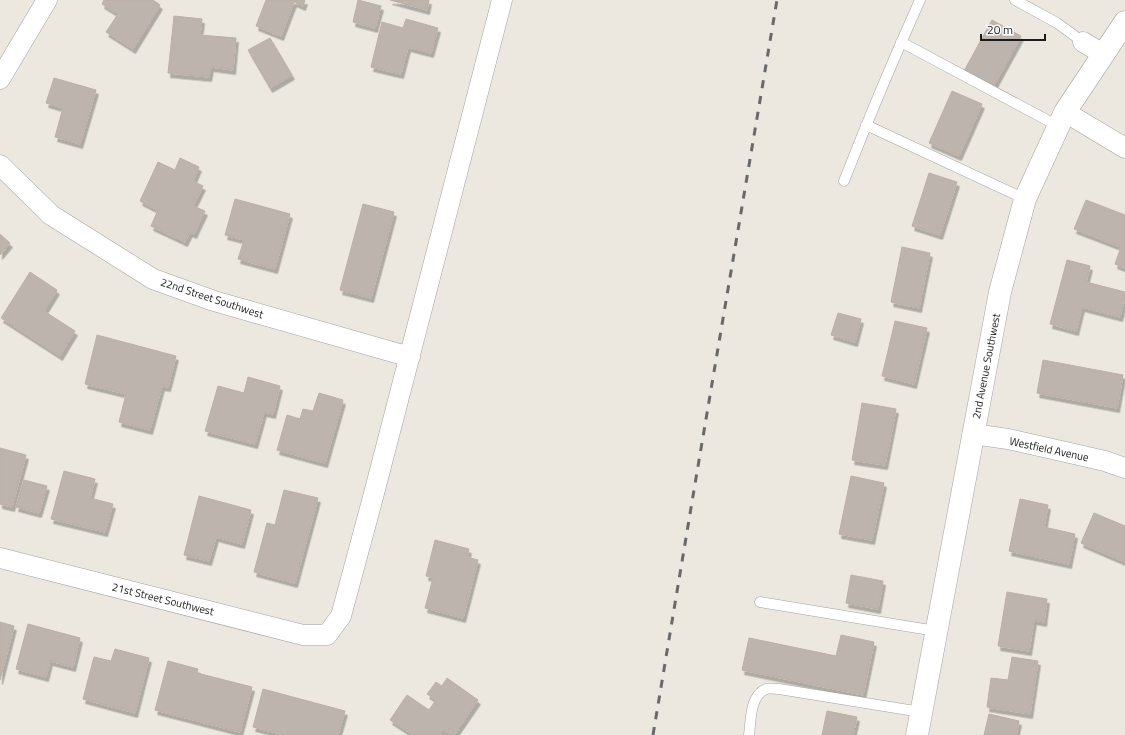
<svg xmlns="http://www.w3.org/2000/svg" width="1125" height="735" viewBox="0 0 1125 735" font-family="'Titillium Web',sans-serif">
  <defs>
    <filter id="shadow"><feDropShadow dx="2.5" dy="4.5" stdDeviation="0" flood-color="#0004"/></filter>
  </defs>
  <rect width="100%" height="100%" fill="#ece8e0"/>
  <path fill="#bcb4ad" stroke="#bdafa4" filter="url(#shadow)" d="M104,0H153L160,5L133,49L106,32L118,14L102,4Z
    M266,0H305L303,6L294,2L281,36L256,26Z
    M358,0L381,6L375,28L353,22Z
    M390,0H429L427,10Z
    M174,16L202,19L200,35L236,38L233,70L211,67L209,77L168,73Z
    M406,19L438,28L431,53L408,47L401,74L371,67L382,22L403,28Z
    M992,20L1021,36L993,87L964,71Z
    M270,38L292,75L270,88L248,50Z
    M54,78L96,90L80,144L55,137L63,108L46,103Z
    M952,91L982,104L959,156L929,143Z
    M180,158L199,167L193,181L203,186L193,206L205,211L194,234L190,232L185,242L151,226L158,210L140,201L158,162L175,170Z
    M929,173L957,182L940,235L912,226Z
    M235,199L290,214L275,269L238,259L244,240L225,235Z
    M1086,200L1125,215V268L1115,264L1121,247L1074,229Z
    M363,204L394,212L371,298L340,290Z
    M0,234L10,243L0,255Z
    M902,247L930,253L919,308L891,302Z
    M1067,260L1090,266L1086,282L1125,292V298L1120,317L1082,307L1076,331L1050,324Z
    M30,272L57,290L44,311L75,331L60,356L1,318Z
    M838,313L861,319L855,342L831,335Z
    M895,321L927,328L914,384L882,376Z
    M97,335L176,356L168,387L162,386L150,430L119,422L126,394L85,384Z
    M1043,360L1123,375L1117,408L1037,393Z
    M248,377L280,386L273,414L264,412L255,444L205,431L218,386L244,393Z
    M319,393L343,400L325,463L277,450L287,415L300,419L303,409L313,411Z
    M862,403L896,409L885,465L852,460Z
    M0,448L26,455L12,507L0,504Z
    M64,471L95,479L90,498L113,504L105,532L51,519Z
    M851,476L884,483L872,540L839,534Z
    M24,480L47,486L39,513L16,507Z
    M284,490L318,498L295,583L254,572L267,523L275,525Z
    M199,496L251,510L242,544L216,537L209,561L184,555Z
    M1020,499L1048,505L1044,527L1075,534L1069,564L1009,551Z
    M1094,513L1125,526V562L1081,543Z
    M435,540L469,549L467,557L478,560L463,618L425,608L433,578L426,576Z
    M851,575L883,581L878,609L846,603Z
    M1007,592L1047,599L1044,622L1034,620L1029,651L998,646Z
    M0,622L14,626L0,680Z
    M28,624L80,638L73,667L50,661L46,677L16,669Z
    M841,635L874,642L863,695L742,670L749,638L836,656Z
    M115,649L149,658L135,713L83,699L94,657L111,661Z
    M1012,657L1038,661L1030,714L987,707L991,678L1008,680Z
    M168,661L198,669L197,673L252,687L240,732L155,710Z
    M447,678L478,700L454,735H450L443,730L440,735H413L390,720L407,695L429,710L436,700L427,694L436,682L442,686Z
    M263,689L345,711L338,735H285L253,727Z
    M827,711L857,717L853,735H822Z
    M989,714L1019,721L1016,735H984Z"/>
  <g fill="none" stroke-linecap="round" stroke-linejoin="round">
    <defs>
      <path id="service" d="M1015,0L1057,23L1083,42
        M901,42L1058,126
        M866,125L1025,199
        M844,181C868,120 893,60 920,0
        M760,602L936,631
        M749,735C751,720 750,695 766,689C770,688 775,689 779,689L921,712"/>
      <path id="minor" d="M1083,42L1103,54
        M0,79L47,0
        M1065,112L1125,148
        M0,165L51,215L153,279L214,301L410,357
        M973,434L1008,439L1105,461L1125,468
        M0,558L303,635H327L341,616L372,501L502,0"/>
      <path id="tertiary" d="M917,735L1000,292L1025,199L1065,112L1125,22"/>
    </defs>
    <use href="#service" stroke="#a2a2a2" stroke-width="11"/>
    <use href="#minor" stroke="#a2a2a2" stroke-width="21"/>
    <use href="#tertiary" stroke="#a2a2a2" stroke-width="23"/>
    <use href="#service" stroke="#fff" stroke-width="10"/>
    <use href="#minor" stroke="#fff" stroke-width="20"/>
    <use href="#tertiary" stroke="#fff" stroke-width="22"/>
    <path stroke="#696969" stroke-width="3" stroke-dasharray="8 8" stroke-linecap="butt" d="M653,735L695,484L777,0"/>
  </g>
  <g text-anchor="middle" stroke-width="4" stroke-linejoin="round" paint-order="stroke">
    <g font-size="11" fill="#1b1b1b" stroke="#fff">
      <text transform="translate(212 298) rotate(18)" y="4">22nd Street Southwest</text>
      <text transform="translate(986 366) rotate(-79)" y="4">2nd Avenue Southwest</text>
      <text transform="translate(1049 449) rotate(12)" y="4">Westfield Avenue</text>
      <text transform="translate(163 599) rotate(14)" y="4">21st Street Southwest</text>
    </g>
  </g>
  <path d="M981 34v6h64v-6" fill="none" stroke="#1b1b1b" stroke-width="2"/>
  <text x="987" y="34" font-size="12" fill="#1b1b1b" stroke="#ffffff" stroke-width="3" paint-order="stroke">20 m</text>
</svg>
